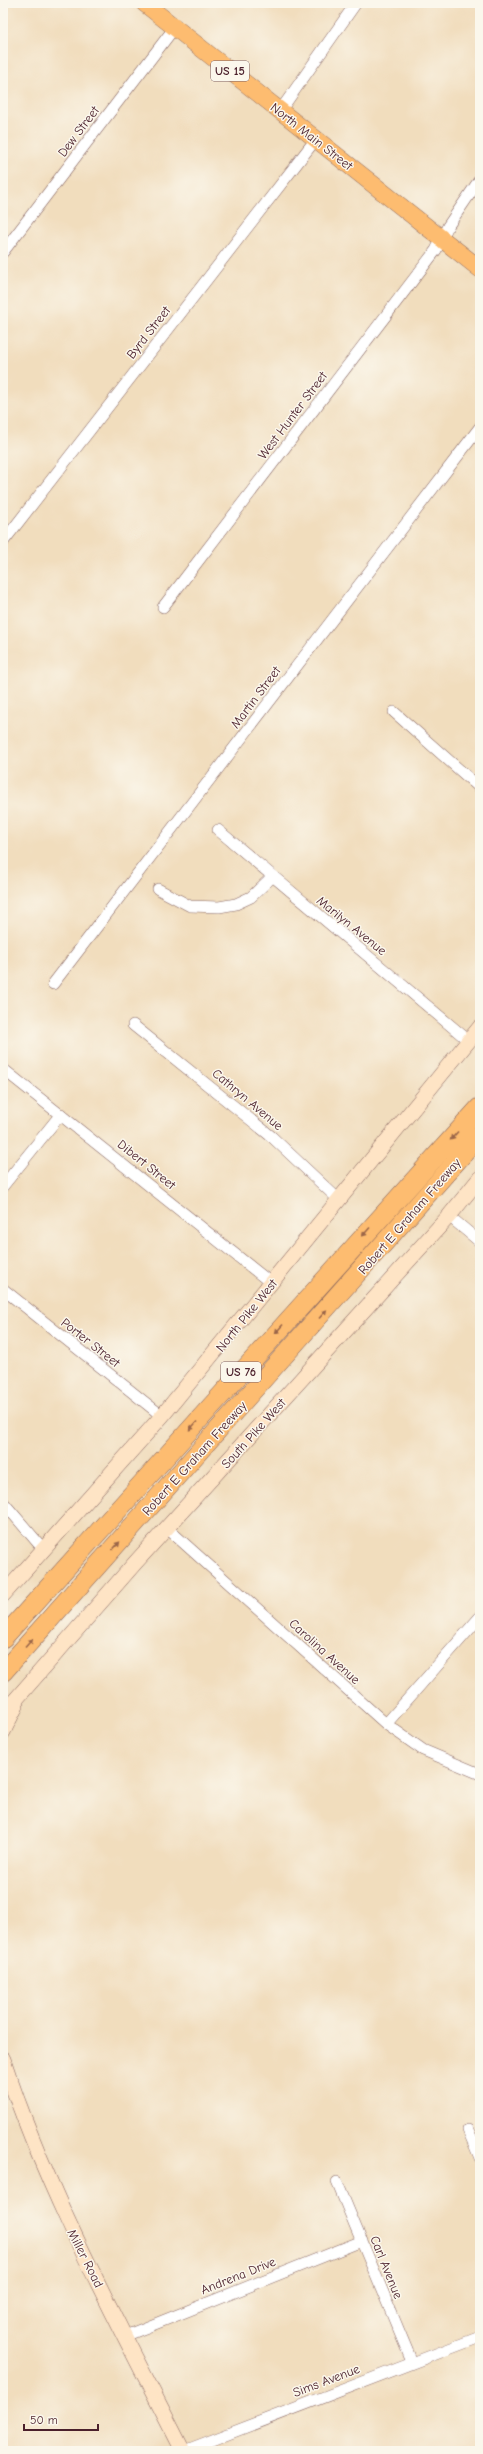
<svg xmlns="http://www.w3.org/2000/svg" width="483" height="2454" viewBox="0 0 483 2454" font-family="'Comic Neue',sans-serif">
  <rect width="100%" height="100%" fill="#fbf7ec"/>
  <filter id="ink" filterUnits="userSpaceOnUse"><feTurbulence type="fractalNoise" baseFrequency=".025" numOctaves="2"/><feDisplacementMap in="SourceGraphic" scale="8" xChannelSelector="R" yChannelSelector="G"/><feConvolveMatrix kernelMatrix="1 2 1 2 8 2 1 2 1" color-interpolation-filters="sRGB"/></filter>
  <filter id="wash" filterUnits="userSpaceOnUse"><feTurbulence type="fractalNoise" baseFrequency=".012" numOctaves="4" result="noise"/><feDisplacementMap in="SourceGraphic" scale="16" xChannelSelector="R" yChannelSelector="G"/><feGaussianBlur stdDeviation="0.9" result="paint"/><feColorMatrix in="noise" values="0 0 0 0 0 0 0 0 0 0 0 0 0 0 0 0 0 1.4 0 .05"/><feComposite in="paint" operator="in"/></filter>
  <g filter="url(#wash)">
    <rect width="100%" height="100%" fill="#f1ddbd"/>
  </g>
  <g filter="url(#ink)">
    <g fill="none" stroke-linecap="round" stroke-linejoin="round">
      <defs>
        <path id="street" d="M280,111L356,3
          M3,252L175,27
          M3,542L316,139
          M163,607L436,250L448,226L480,179
          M394,712L480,788
          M218,830L469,1041
          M158,889L190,906L219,907L236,904L251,897L272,877
          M53,984L480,427
          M133,1025L272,1137L339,1200
          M3,1069L271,1283
          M3,1186L61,1114
          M449,1216L480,1242
          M3,1289L162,1416
          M3,1502L44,1550
          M167,1528L386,1724L423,1750L480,1774
          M386,1724L480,1617
          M468,2130L480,2158
          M337,2182L412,2362
          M125,2336L362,2241
          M184,2451L480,2337"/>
        <path id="secondary" d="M3,1595L162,1416L480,1027
          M3,1714L135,1563L449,1216L480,1178
          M3,1732L16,1706
          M3,2059C48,2196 118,2322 183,2451"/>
        <path id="primary" d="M144,3L480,269"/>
        <path id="highway" d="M3,1638L480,1107
          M3,1672L480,1135"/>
      </defs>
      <use href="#street" stroke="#84625e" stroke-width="12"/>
      <use href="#secondary" stroke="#84625e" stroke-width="16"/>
      <use href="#primary" stroke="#84625e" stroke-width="18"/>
      <use href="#highway" stroke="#84625e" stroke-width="20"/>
      <use href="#street" stroke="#fff" stroke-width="11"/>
      <use href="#secondary" stroke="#fee4c5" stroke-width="15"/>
      <use href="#primary" stroke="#fdbc6f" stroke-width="17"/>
      <use href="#highway" stroke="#fdbc6f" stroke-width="19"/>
    </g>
    <defs><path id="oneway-solid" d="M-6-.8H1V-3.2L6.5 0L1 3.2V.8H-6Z"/></defs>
    <g fill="#9b664a">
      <use href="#oneway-solid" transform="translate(454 1136) rotate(132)"/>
      <use href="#oneway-solid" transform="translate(366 1232) rotate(132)"/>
      <use href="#oneway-solid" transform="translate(323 1314) rotate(-48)"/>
      <use href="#oneway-solid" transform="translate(279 1329) rotate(132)"/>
      <use href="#oneway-solid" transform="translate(193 1426) rotate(132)"/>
      <use href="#oneway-solid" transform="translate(116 1546) rotate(-48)"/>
      <use href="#oneway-solid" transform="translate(29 1643) rotate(-48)"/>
    </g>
  </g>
  <g text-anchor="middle" stroke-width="3" stroke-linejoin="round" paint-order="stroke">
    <g fill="#fbf7ec" stroke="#7f6065" stroke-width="1">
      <rect x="211" y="61" width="38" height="20" rx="3"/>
      <rect x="221" y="1362" width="40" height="20" rx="3"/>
    </g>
    <g font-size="12" font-weight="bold" fill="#4a1f2b">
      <text x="230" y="75">US 15</text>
      <text x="241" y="1376">US 76</text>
    </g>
    <g font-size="13" fill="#4a1f2b" stroke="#fbf7ec">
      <text transform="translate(78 131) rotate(-53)" y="5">Dew Street</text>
      <text transform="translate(312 136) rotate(38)" y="5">North Main Street</text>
      <text transform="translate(148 332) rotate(-52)" y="5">Byrd Street</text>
      <text transform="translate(292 415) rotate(-53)" y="5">West Hunter Street</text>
      <text transform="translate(255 697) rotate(-53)" y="5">Martin Street</text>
      <text transform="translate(352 925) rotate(39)" y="5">Marilyn Avenue</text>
      <text transform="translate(248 1099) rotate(40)" y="5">Cathryn Avenue</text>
      <text transform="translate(147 1164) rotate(39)" y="5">Dibert Street</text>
      <text transform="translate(409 1216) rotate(-49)" y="5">Robert E Graham Freeway</text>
      <text transform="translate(246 1315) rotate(-51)" y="5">North Pike West</text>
      <text transform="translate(91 1342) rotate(38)" y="5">Porter Street</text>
      <text transform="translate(253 1433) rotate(-48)" y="5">South Pike West</text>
      <text transform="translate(194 1458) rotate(-48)" y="5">Robert E Graham Freeway</text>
      <text transform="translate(325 1651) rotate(42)" y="5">Carolina Avenue</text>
      <text transform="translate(86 2258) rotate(63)" y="5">Miller Road</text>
      <text transform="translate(387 2267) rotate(68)" y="5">Carl Avenue</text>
      <text transform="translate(238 2275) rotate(-22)" y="5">Andrena Drive</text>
      <text transform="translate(326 2380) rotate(-21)" y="5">Sims Avenue</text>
    </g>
  </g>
  <rect width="483" height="2454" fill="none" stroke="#fbf7ec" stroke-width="16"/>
  <path d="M24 2424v6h74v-6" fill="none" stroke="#4a1f2b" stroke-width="2"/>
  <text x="30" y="2424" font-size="12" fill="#4a1f2b" stroke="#fbf7ec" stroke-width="3" paint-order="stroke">50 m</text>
</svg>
